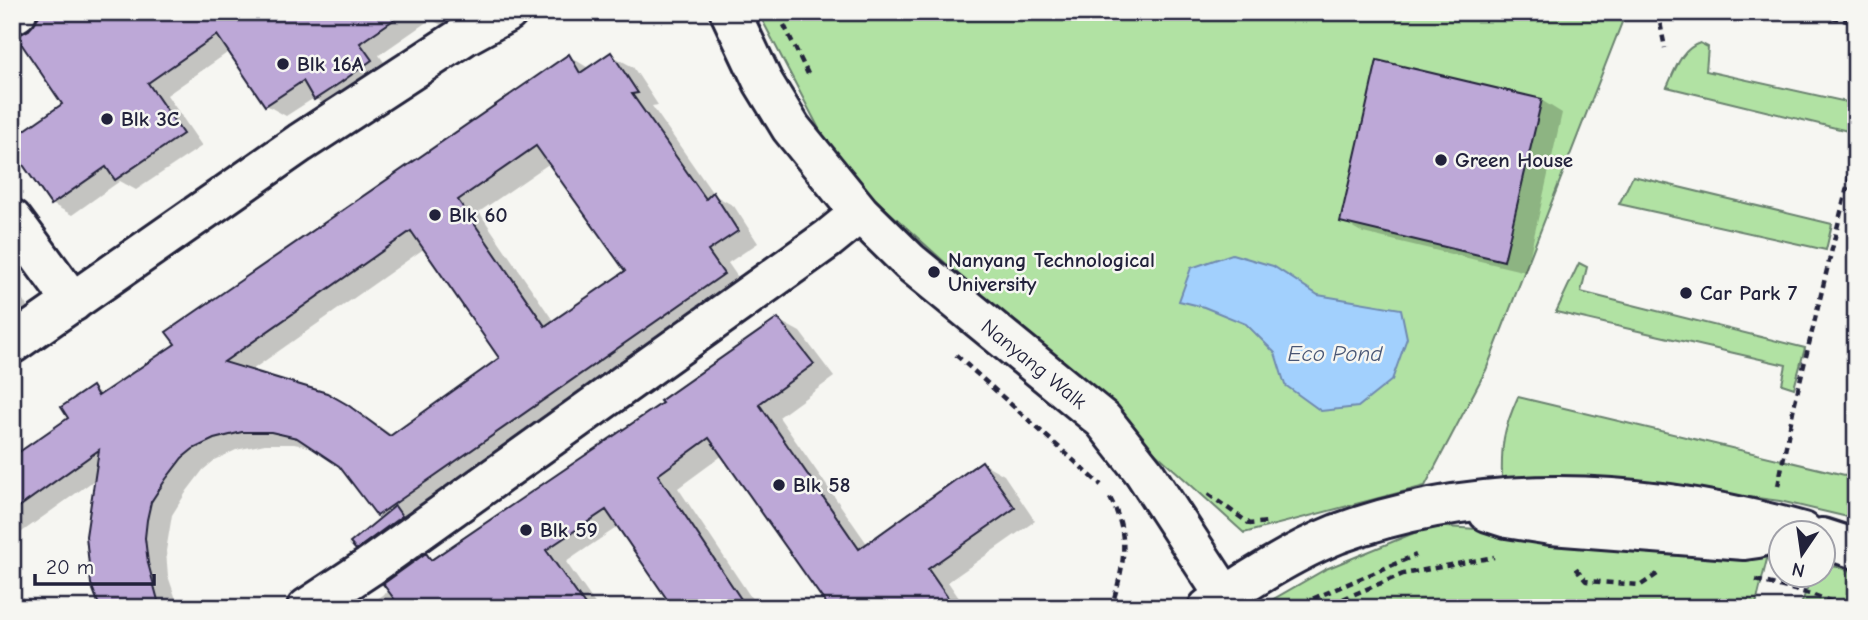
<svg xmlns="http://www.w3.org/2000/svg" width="1868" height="620" viewBox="0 0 1868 620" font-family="'Comic Neue',sans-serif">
  <rect width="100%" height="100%" fill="#f6f6f2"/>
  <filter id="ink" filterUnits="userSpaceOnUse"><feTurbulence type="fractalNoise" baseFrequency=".0143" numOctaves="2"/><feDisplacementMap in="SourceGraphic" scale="14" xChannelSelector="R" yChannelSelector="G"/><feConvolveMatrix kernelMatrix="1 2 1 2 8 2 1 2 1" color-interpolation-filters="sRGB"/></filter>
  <g filter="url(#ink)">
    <path fill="#b1e2a3" stroke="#6a826f" stroke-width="2" d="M758,12H1626L1486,370L1425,486L1244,533L856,182L827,144Z
      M1700,43L1708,47L1706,71L1856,104L1852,132L1667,87C1675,70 1681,49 1700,43Z
      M1633,176L1832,224L1826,250L1619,204Z
      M1579,263L1587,267L1581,292L1805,348L1794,388L1782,384L1786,365L1556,312Z
      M1518,397L1849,476L1856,452V519L1780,501L1636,482L1542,477L1502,481C1501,445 1503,430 1518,397Z
      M1431,526L1686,543L1768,555L1755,608H1258L1326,569Z
      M1829,566L1839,567L1856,573V608H1800L1810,580L1815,575L1822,574L1823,569Z"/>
    <path fill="#a2d0fd" stroke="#6f8aaf" stroke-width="2" d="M1232,254L1273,266L1318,295L1401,309L1407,338L1392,380L1358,407L1321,411L1285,385L1275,353L1246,324L1204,307L1179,301L1191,268Z"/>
    <path fill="#0003" fill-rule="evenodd" d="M116,12H473L448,29L431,19L379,55L390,71L335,110L314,98L286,116L266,105L230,51L167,95L202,146L136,190L120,181L72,215L52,204L65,104Z
      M611,55L633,67L658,105L652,106L714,195L734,206L758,243L728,263L744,286L378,561L357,548L384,518L378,514L340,465L315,448L294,444H265L236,450L215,460L203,470L187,491L172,515L166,551L168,576L179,608H103L96,479L12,539V459L70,419L92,388L103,395L178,344L569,56L590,69ZM550,163L627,272L554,322L479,212ZM425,248L502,359L393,436L370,420L326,394L249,372Z
      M1541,100L1562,113L1526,272L1363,233L1342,221Z
      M12,283L32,314L12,329Z
      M778,320L800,332L834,377L779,417L868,545L983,463L1004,475L1035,521L948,582L966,608H831L723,455L678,488L758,608H675L619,526L566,562L598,608H365L390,590L426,555L434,560L664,404Z"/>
    <path fill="#bda8d7" stroke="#22223b" stroke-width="2" fill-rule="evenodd" d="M42,12H405L360,43L372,60L340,83L314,100L303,81L265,106L217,35L148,83L183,134L115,180L106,167L51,205L12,149V139L62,104L16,36L29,30Z
      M611,52L638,93L632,94L706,199L713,192L738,231L708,251L724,274L377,516L339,466L297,438L271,432H242L214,439L193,449L182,458L166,479L151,502L147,520L145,538L148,563L160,608H100L91,584L86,536L99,450L12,512V457L68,418L61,407L92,386L98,396L175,344L166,332L569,54L580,73ZM536,146L625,271L545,326L458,200ZM411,231L499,358L390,436L348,405L327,393L224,362Z
      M1377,60L1542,99L1504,261L1340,222Z
      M778,318L814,364L759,404L859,549L982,461L1015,508L928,569L955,608H829L709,438L658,475L747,608H673L606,510L546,550L587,608H401L383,584L426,553L431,560L662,403L660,401Z
      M395,506L402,516L356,550L350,543Z"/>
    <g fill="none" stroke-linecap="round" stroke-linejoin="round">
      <defs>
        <path id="minor" d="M730,12L763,82L791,128L860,213L910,262L1103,420L1144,472L1225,596
          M12,15L17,12
          M12,219L73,302
          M12,344L300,143L464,36L508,12
          M1488,512L1507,518L1551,525L1744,540L1758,538
          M1822,538L1856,549
          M307,608L369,567L828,239L860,213
          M1208,608C1248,580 1292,552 1337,534C1488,478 1651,490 1803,532"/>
      </defs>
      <use href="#minor" stroke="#22223b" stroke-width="44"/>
      <path stroke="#22223b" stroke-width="4.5" stroke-dasharray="7 5" stroke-linecap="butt" d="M1658,12L1665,48
        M1808,12L1856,23
        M784,25L808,74
        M956,355L1101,485
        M1778,486L1794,406L1856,150
        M1208,494L1250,524L1267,522
        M1110,498C1131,537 1124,567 1111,608
        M1576,568L1586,581L1641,585L1659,573
        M1756,580L1814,595L1848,608
        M1291,608L1416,555
        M1321,608L1403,574L1494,557"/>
      <use href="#minor" stroke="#f6f6f2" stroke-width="38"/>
    </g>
  </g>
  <g fill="#22223b" stroke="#f6f6f2" stroke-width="2.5">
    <circle cx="283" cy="64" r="7"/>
    <circle cx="107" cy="119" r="7"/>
    <circle cx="1441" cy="160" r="7"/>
    <circle cx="435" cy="215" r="7"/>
    <circle cx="934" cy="272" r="7"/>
    <circle cx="1686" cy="293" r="7"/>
    <circle cx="779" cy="485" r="7"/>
    <circle cx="526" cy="530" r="7"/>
  </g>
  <g text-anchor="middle" stroke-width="5" stroke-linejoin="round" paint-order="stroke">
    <g font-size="21" font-weight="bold" fill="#22223b" stroke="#f6f6f2" text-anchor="start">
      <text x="297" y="71">Blk 16A</text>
      <text x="121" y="126">Blk 3C</text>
      <text x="1455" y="167">Green House</text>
      <text x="449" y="222">Blk 60</text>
      <text x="948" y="267">Nanyang Technological<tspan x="948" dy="24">University</tspan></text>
      <text x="1700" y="300">Car Park 7</text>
      <text x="793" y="492">Blk 58</text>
      <text x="540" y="537">Blk 59</text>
    </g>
    <g font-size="21" fill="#22223b" stroke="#f6f6f2">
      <text transform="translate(1034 364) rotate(39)" y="7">Nanyang Walk</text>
    </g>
    <g font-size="23" font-style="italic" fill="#485675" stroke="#f6f6f2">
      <text x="1335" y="361">Eco Pond</text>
    </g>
  </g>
  <rect width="1868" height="620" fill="none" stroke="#f6f6f2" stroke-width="42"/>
  <rect x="21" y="21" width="1826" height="578" fill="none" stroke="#22223b" stroke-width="2.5" filter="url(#ink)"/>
  <g transform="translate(1802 554) rotate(193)"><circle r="33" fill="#f6f6f2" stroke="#a1a1a9" stroke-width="2"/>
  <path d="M0-5L12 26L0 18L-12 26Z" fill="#22223b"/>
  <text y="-10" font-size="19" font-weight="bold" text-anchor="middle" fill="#22223b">N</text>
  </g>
  <path d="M35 574v10h119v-10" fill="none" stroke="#22223b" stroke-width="3.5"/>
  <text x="46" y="574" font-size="21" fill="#22223b" stroke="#f6f6f2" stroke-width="5" paint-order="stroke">20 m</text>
</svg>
